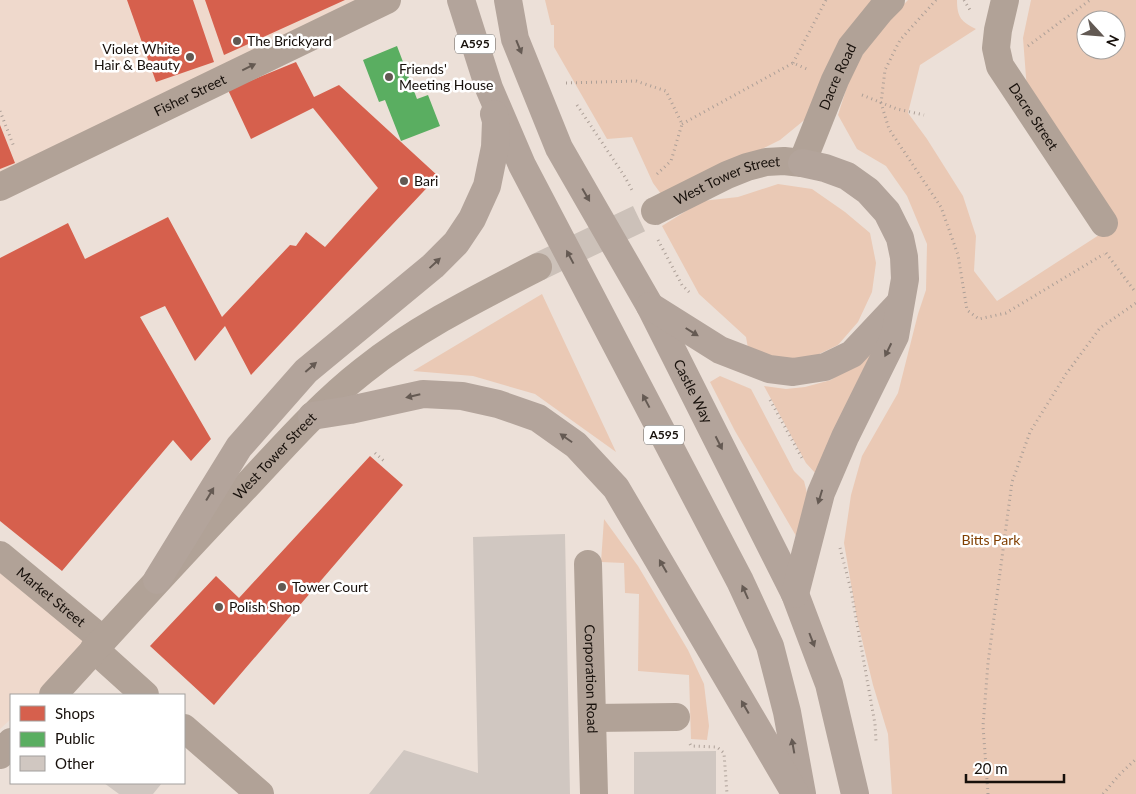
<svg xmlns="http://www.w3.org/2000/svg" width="1136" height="794" viewBox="0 0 1136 794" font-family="Lato,sans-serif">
  <rect width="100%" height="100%" fill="#ece0d8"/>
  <path fill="#efd9cc" d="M0,0H383L0,187Z
    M0,555L103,640L39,695H11V719L0,729Z"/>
  <path fill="#eac9b5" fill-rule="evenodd" d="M545,0H876L808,117L780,140L664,198L653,183L632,137L607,139L554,47V25H551Z
    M908,0H957C957,18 962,22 976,29L920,65L908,113L927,139L963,196L976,236L974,271L997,301L1116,224L1027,90L1023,38L1031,0H1136V794H892L888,734L873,685L857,619L844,543L851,495L862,456L898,393L918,314L926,290L927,244L907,196L886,166L857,149L838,115L852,71L878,31ZM1086,20H1116V50H1086Z
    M778,184L812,189L845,212L870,233L876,263L872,292L858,322L838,345L815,356L777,363L749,354L746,337L699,294L662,226L702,201L738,197Z
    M542,294L616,452L535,394L473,376L413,371Z
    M885,333L816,474L806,463L764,386L786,389L805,387L831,380L859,360Z
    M720,376L751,389L794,471L804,481L807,493L806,553L735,431L710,382Z
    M604,519L638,566L688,650L704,684L709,726L707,740L691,739L689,675L638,671L639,594L625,593L624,563L601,562Z"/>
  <path fill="#d6604d" d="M127,0H193L214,62L156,82Z
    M205,0H345L224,55Z
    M296,62L314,97L339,85L438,176L251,375L225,326L195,361L165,306L140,317L211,439L191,461L173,440L62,571L0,521V258L68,223L85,259L168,217L222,317L290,245L296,246L306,232L325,247L378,188L313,108L251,139L228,90Z
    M0,125L15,163L0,169Z
    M370,456L403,485L214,705L150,646L216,576L239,598Z"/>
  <path fill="#5aae61" d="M397,46L417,99L428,95L440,126L401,141L385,100L379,102L363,60Z"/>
  <path fill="#d0c7c1" d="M565,534L570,794H369L404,750L478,773L473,537Z
    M716,751V794H634V752Z
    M104,783H162L153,794H119Z"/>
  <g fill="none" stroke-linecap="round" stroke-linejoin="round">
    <path stroke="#ccc1b9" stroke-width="28" stroke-dasharray="28 14" stroke-linecap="butt" d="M538,267L655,211"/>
    <path stroke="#ac9f97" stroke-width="3" stroke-dasharray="1 4" stroke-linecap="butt" d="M936,0L900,40L885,70L881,103L889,129L941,207L958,255L967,310L979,319L1006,313L1104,254
      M964,0L970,10
      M1028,46L1090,0
      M793,63L826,0
      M566,83L636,81L666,91L682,124L671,161L657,174
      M862,95L897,109L924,115
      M577,105L625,177L633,192
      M0,111L14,147
      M682,124L793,63L807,69
      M658,240L682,285L689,292
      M1106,253L1136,293
      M770,400L802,458
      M375,453L384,461
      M840,548L851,590L875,724L876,741
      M690,744L691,746L717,747L724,753L727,794
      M988,794L983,726L988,663L1012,482L1030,432L1066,374L1100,328L1136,303
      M1103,794L1120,774L1136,759"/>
    <g stroke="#b1a297" stroke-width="28">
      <path id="s1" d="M1005,0L998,30L996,48L1000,66L1104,223"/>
      <path id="s2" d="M0,187L387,0"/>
      <path id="s3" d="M655,211L727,175L747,167L766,162L784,161L802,163L835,80L851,47L881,10L891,0"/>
      <path id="s4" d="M0,555L103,640"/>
      <path id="s5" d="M588,564L594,794"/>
      <path d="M94,649L145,695"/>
      <path id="s6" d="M53,695C114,628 175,561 237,496C278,453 317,407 363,371C417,328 478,298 538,267"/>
      <path d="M593,718L676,717"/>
      <path d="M184,728L260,794"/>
      <path d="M0,755L11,742"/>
    </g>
    <g stroke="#b3a49b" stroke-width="28">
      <path d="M461,0L489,88L522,165L740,581L770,646L787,712L802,794"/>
      <path id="s7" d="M508,0L515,39L559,148L650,306L795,594L829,684L855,794"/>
      <path d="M650,306L720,350L769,369L793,372L825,367L852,354L900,303"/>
      <path d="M312,416L350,410L423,394L462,396L498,404L538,418L576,445L616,488L795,793"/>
      <path d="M157,580L239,447L306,371L433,266L456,243L472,219L487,186L495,147L496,121L494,114"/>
      <path d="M795,594L821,493L845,437L895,336L905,279L904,257L900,238L887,212L868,191L847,176L825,168L802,163"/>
    </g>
  </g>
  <defs><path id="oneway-solid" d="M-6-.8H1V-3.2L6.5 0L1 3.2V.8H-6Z" transform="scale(1.25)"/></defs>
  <g fill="#655a53">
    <use href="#oneway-solid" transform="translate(519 47) rotate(68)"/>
    <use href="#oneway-solid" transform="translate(586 195) rotate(60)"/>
    <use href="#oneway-solid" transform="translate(570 257) rotate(-118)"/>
    <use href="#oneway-solid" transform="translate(435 263) rotate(-43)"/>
    <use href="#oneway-solid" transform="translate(692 332) rotate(32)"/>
    <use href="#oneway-solid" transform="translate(888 350) rotate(116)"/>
    <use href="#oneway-solid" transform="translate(311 367) rotate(-41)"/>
    <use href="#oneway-solid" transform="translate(413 396) rotate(167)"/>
    <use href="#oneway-solid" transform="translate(646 401) rotate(-118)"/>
    <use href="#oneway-solid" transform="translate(566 438) rotate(-145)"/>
    <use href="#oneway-solid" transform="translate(719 443) rotate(63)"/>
    <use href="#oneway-solid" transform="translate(210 494) rotate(-59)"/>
    <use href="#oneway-solid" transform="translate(820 497) rotate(107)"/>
    <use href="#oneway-solid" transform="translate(663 566) rotate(-120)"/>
    <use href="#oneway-solid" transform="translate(745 592) rotate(-114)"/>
    <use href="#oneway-solid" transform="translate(812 640) rotate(69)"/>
    <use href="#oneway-solid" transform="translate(745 707) rotate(-120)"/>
    <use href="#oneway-solid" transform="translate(793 746) rotate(-100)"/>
  </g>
  <use fill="#645951" href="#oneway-solid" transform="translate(249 67) rotate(-26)"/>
  <g fill="#625953" stroke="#fff" stroke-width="2">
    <circle cx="237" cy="41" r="5"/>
    <circle cx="190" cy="57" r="5"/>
    <circle cx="389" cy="77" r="5"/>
    <circle cx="404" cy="181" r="5"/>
    <circle cx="282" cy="587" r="5"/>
    <circle cx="219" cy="607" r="5"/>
  </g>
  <g text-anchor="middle" stroke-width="5" stroke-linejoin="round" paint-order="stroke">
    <g fill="#fff" stroke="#5d5854" stroke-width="1">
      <rect x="455" y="34.5" width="40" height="19" rx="4"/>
      <rect x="644" y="425.5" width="40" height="19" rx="4"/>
    </g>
    <g font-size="12" font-weight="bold" fill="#17100b">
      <text x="475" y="48">A595</text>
      <text x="664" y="439">A595</text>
    </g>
    <g font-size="14" fill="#17100b" stroke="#fff" text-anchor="start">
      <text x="247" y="46">The Brickyard</text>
      <text x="180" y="54" text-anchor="end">Violet White<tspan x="180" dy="16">Hair &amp; Beauty</tspan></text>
      <text x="399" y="74">Friends'<tspan x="399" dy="16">Meeting House</tspan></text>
      <text x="414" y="186">Bari</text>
      <text x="292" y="592">Tower Court</text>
      <text x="229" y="612">Polish Shop</text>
    </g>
    <g font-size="14" fill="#17100b" stroke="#fff">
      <text dy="5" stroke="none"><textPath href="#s3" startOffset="251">Dacre Road</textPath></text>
      <text dy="5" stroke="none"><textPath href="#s2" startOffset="211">Fisher Street</textPath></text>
      <text dy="5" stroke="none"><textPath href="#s1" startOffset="128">Dacre Street</textPath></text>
      <text dy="5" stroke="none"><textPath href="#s3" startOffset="79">West Tower Street</textPath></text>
      <text dy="5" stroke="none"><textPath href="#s7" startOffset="435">Castle Way</textPath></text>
      <text dy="5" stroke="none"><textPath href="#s6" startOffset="326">West Tower Street</textPath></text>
      <text dy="5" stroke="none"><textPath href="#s4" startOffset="66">Market Street</textPath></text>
      <text dy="5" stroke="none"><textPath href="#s5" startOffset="115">Corporation Road</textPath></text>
    </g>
    <g font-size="14" fill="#803f02" stroke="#fff">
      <text x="991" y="545">Bitts Park</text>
    </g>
  </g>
  <rect x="10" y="694" width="175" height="90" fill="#ffffff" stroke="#a29f9d"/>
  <rect x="20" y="706" width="25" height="15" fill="#d6604d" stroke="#a29f9d"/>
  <text x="55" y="719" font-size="15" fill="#17100b">Shops</text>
  <rect x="20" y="732" width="25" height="15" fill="#5aae61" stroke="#a29f9d"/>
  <text x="55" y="744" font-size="15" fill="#17100b">Public</text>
  <rect x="20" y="756" width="25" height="15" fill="#d0c7c1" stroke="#a29f9d"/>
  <text x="55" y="769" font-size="15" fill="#17100b">Other</text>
  <g transform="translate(1101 35) rotate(116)"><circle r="24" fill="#ffffff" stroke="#a29f9d"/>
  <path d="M0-4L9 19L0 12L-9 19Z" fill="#625953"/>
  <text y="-8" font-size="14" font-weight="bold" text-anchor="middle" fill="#17100b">N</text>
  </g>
  <path d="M966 774v8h98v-8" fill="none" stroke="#17100b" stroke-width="2.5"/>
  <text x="974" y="774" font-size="15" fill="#17100b" stroke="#ffffff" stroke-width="4" paint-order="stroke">20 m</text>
</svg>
